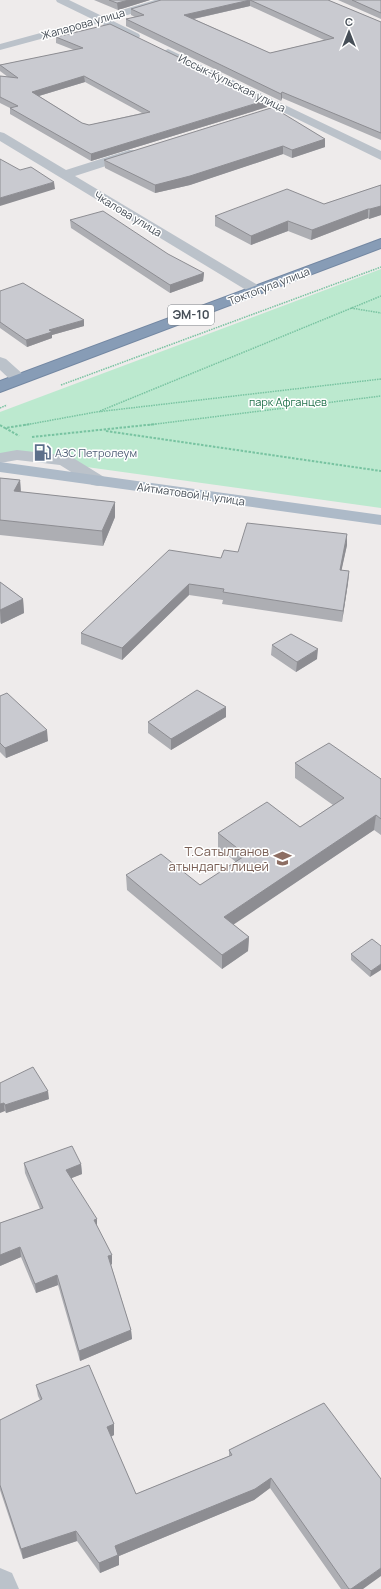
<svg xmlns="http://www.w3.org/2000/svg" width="381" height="1589" viewBox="0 0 381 1589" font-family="Manrope,sans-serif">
  <rect width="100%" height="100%" fill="#eeebeb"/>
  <path fill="#bce9cf" d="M381,269V508L0,455V412Z"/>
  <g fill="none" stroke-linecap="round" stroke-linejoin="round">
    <defs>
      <path id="highway" d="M381,239V248L0,392V381Z"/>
    </defs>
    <use href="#highway" stroke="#7387a2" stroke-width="2"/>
    <path stroke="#78c3a1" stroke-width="1.5" stroke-dasharray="1.5 1" stroke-linecap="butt" d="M351,308L381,313
      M61,385L381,267
      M0,408L7,405
      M100,411L381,296
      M25,425L96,412L381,379
      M148,425L381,396"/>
    <path stroke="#78c3a1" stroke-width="2" stroke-dasharray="2.5 1.5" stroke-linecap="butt" d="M0,425L5,428L31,424
      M5,428L19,436
      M106,431L381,471
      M32,437L156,424"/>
    <path fill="#bbc2ca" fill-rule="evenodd" d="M56,0H69L102,16L155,0H171L170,2L111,20L139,34L140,36L139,38H131L100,23L0,50V44L92,19L57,2Z
      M168,49L381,151V160L164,54L162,52Z
      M0,132L4,133L66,170L129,150H137L139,153L137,156L75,176L261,287L263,290L261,293L256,294L251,293L0,141Z
      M0,357L6,359L25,376L27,379L25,382C13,385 8,377 0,370Z
      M17,450L70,456L104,477L107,481L104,485L98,486L92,485L60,465L17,460L0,463V453Z
      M0,1568L12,1573L19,1589H0Z"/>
    <path fill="#adbac8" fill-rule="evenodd" d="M0,462L381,515V525L0,472Z"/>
    <use href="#highway" fill="#879cb6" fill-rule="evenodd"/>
  </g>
  <path fill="#adaeb3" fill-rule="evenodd" d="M94,0H150L118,10Z
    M161,0H328L381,22V140L282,98L281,101L126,26V19L135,17L131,15V9ZM250,6L324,40L270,53L194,19Z
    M338,0H381V19Z
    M56,37L267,107L91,161L10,114V108L0,103V76L8,77L0,71V65L74,50L56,43ZM85,82L142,113L89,125L82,123L39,96Z
    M274,109L325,139V147L292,158L283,154L190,185L155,193L105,168L104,160Z
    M381,185V215L369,219L368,218L311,240L288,231L251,245L215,226V216L324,204Z
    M70,220L204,273L203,281L170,293L71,228Z
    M0,291L84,326L52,335V338L27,347L0,328Z
    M0,478L20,480L21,492L115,502V517L103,546L0,535Z
    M347,534V545L341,571H349L348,583L342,622L222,604L223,600L189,595L122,660L81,644V633L221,558L238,552Z
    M0,582L23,599L24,613L1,624L0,622Z
    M272,645L317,659L296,672L271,655Z
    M0,696L48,741L6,758L0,752Z
    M226,717L171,750L148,733V722Z
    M295,763L381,779V835L374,830L233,924L249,937L248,951L222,969L127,890L126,875L200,885L236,862L218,848V833L300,827L333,805L295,778Z
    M381,946L370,977L351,960V954Z
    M0,1083L49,1099L6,1113L5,1111Z
    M24,1163L81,1164L82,1174L71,1178L97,1227L112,1264L111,1265L131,1330L132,1339L80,1361L58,1285L36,1293L21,1257L0,1266V1223L40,1209L25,1173Z
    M36,1385L114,1424V1435L111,1437L136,1494L229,1456V1450L324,1403L363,1589H341L270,1488L254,1500L119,1556V1565L100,1573L77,1541L23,1559L0,1490V1420L40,1400L38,1396Z"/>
  <path fill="#8d8d92" d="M129,0H150L118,10L117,3Z
    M250,0V6L184,21V15Z
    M84,76L85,82L32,98V92Z
    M282,92V98L281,101V94Z
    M267,100V107L91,161V154Z
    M325,139V147L292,158V150Z
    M283,146V154L190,185L155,193V185Z
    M54,182L55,189L0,206V198Z
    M381,206V215L369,219L370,209Z
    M368,209V218L311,240L312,230Z
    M288,221V231L251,245V236Z
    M204,273L203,281L170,293V285Z
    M84,320V326L52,335V338L27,347L26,340L49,330Z
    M20,480L21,495L14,491Z
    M115,502V517L103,546L102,531Z
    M347,534V545L339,582L340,570Z
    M349,571L348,583L342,622L343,611Z
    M189,584V595L122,660V648Z
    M23,599L24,613L1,624L0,610Z
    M318,649L317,659L296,672L297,662Z
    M226,707V717L171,750V739Z
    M47,730L48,741L6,758L5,748Z
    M376,815L374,830L224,931V917Z
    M249,937L248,951L222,969V955Z
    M381,964V970L370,977L371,971Z
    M48,1091L49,1099L6,1113L5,1105Z
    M4,1103L5,1111L0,1113V1104Z
    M81,1164L82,1174L67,1180L66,1170Z
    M97,1219V1229L94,1220Z
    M20,1247L21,1257L0,1266V1255Z
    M112,1255V1264L108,1266V1256Z
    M57,1275L58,1285L36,1293L35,1284Z
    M131,1330L132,1339L80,1361L79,1351Z
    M114,1424V1435L107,1438V1427Z
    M271,1478L270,1488L254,1500L119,1556V1565L100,1573L99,1563L115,1546Z
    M76,1531L77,1541L23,1559L21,1549Z
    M381,1568V1576L363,1589H351Z"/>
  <path fill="#c9cad0" stroke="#8d8d92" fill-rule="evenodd" d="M109,0H129L117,3Z
    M161,0H250L184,15L270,53L334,38L250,0H328L381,22V133L282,92L281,94L126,19L144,15L131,9Z
    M352,0H381V13Z
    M110,24L267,100L91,154L10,108L18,106L0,97V76L18,78L0,65L83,48L56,37ZM84,76L150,112L89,125L82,123L32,92Z
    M274,107V108L325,139L292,150L283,146L190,176L155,185L104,160Z
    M0,159L20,170L31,167L54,182L0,198Z
    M381,185V206L370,209H368L312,230L288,221L251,236L215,216L287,189L324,204Z
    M103,211L168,254L204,273L170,285L70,220Z
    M23,283L84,320L49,330L52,332L26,340L0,322V291Z
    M0,478L20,480L14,491L115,502L102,531L0,520Z
    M247,523L347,534L340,570L349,571L343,611L223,592L224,589L189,584L122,648L81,633L169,550L221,558L224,550L238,552Z
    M0,582L23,599L0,610Z
    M291,634L318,649L297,662L272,645Z
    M197,690L226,707L171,739L148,722Z
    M7,693L47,730L5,748L0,743V696Z
    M329,743L381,779V819L376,815L224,917L249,937L222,955L126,875L161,854L200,885L246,855L218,833L267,802L300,827L344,798L295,763Z
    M372,939L381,946V964L371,971L351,954Z
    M33,1067L48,1091L5,1105L4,1103L0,1104V1083Z
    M72,1146L81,1164L66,1170L97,1219L94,1220L112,1255L108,1256L131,1330L79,1351L57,1275L35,1284L20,1247L0,1255V1223L43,1208L24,1163Z
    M89,1365L114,1424L107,1427L136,1494L232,1455L229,1450L324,1403L381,1479V1568L351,1589H349L271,1478L255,1489L115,1546L118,1555L99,1563L76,1531L21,1549L0,1485V1420L42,1399L36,1385Z"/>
  <defs>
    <symbol id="fuel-bare" viewBox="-9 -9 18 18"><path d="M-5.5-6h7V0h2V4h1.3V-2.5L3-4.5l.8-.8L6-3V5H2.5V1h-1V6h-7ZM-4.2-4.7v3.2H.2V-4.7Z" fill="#5c6f8a" stroke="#fff" stroke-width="2.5" paint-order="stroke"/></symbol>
    <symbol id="school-bare" viewBox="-9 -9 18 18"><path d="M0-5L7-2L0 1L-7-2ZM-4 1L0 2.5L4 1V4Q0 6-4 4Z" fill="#8d6e63" stroke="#fff" stroke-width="2.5" paint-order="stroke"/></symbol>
  </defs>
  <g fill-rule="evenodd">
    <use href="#fuel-bare" x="30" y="440" width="25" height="25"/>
    <use href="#school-bare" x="270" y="846" width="25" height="25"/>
  </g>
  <g text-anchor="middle" stroke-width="3" stroke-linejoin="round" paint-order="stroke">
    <g font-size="11" fill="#464e57" stroke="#fff">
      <text transform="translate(83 24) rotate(-16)" y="4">Жапарова улица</text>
      <text transform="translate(232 83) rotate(26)" y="4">Иссык-Кульская улица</text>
      <text transform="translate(128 214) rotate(31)" y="4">Чкалова улица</text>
      <text transform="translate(269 286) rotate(-21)" y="4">Токтогула улица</text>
      <text transform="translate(191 494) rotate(8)" y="4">Айтматовой Н. улица</text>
    </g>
    <g font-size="11" fill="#1f704a" stroke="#fff">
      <text x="288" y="406">парк Афганцев</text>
    </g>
    <g font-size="11" fill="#4e5e75" stroke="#fff" text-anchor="start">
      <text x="55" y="457">АЗС Петролеум</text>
    </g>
    <rect fill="#fff" stroke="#7e8389" stroke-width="1" x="168" y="305" width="46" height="20" rx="3"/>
    <g font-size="12" font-weight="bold" fill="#464e57">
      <text x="191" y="319">ЭМ-10</text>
    </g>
    <g font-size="13" fill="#785e54" stroke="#fff" text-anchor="end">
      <text x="269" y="856">Т.Сатылганов<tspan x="269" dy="15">атындагы лицей</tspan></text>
    </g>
  </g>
  <g transform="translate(349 32)" stroke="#ffffff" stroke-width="3" paint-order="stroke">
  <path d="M0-3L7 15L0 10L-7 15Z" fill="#464e57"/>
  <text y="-6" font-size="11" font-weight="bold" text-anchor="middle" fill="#464e57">С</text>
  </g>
</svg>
